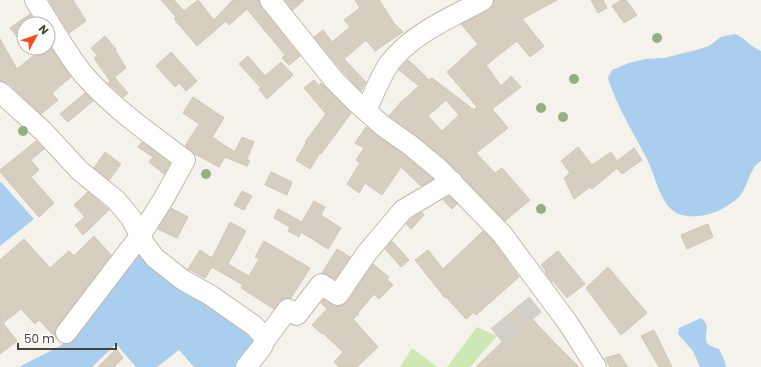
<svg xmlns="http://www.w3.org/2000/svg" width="761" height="367" viewBox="0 0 761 367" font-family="Poppins,sans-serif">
  <rect width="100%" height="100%" fill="#f4f2ea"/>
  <path fill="#cde7b5" d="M477,327L497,336L470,367H447Z
    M412,348L437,367H400Z"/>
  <path fill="#a9ceee" d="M735,34C745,38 751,47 761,51V161C748,169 749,186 739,197C735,201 727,206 722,209C708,216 685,221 672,210C659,198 655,176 648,161C634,133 617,108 608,78L612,70L629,63L645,59L664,58L696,50L709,46L721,37Z
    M1,182L34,219L0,246V183Z
    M136,252L242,327L255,340L236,367H194L179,350L157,367H136L116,344L92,367H19L60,346L75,334Z
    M701,318C712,326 703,335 707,343C709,346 716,348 719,349L725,362L726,367H700L693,351L678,334L679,328Z"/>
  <path fill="#d6cec0" stroke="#d0c7b3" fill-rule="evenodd" d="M49,0H73L86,21L69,33Z
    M161,0H174L184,11L198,0L214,20L233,0H259L261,7L300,56L289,65L282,58L285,55L247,9L229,25L226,21L197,46L174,19L176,17Z
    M285,0H304L293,10Z
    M355,0H379L394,23L403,32L375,51L366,40L344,59L366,82L361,91L343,72L314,37L323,30L332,42L350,27L344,20L360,8Z
    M494,0H557L522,19L544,46L530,57L517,41L486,65L501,86L511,76L521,87L492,109L508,128L476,153L495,173L502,168L530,200L505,221L446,160L417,136L389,116L401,102L419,86L399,70L408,60L416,67L429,80L432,78L474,110L477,107L447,72L478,44L461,24L489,10L493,6ZM446,100L459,115L442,131L428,116Z
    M591,0H603L607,8L598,13Z
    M621,0H626L637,15L624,23L612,6Z
    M30,14L36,24H24V45L10,28Z
    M105,36L116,49L115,50L126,68L110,81L94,58L97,55L91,48Z
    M0,39L17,69L43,48H48V43L71,77L52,93L58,100L41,114L8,83L0,81Z
    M171,52L197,81L186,91L179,83L175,87L156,66Z
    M248,56L265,76L281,62L293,75L267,99L259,89L261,88L239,64Z
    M115,78L128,93L123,97L108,83Z
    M314,80L319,86L321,83L351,113L321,154L320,153L310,169L296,160L306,143L305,142L326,114L304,88Z
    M85,93L93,101L68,122L60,114Z
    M193,97L224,118L212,137L235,152L242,137L254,142L247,159L250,161L247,166L225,157L219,167L193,153L185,146L199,124L183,113Z
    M366,127L403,154L433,179L421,186L401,167L382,195L365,183L359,193L347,184L360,163L356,160L364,148L355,143Z
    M36,141L44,149L31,160L39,170L31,177L54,203L39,217L0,172V170Z
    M142,142L170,163L164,174L149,162L153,157L138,147Z
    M578,147L592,165L611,152L617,161L634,148L642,160L622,174L617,168L592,189L590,187L574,199L564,178L570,173L561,161Z
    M105,152L121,164L109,180L94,168Z
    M271,172L292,182L287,195L265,185Z
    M242,191L252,196L244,210L234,205Z
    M88,192L109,210L83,235L75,225L85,217L74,205Z
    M449,196L457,204L452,209L443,200Z
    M314,201L325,207L321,215L341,228L328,249L301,232L299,237L288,231L290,227L274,218L278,209L302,222Z
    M171,208L188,217L177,238L158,229Z
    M422,212L424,215L411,229L406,224L411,219Z
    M230,222L246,231L228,264L249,276L259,259L255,257L264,241L310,268L291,298L283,299L274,309L241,288L243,285L212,267L205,278L188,269L200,250L212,258Z
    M708,224L713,237L687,249L681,235Z
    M483,231L493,241L519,277L476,315L474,312L466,319L446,297L445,298L415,260L428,250L443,269Z
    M94,236L111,255L57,326L55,332V337L58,340L39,320L35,324L21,309L3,323L17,341L0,354V260L24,239L50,268L69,251L74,256Z
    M392,241L409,260L401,267L385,249Z
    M337,249L350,257L335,279L322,273Z
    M558,251L585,284L567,298L553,281L552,282L545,272L546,271L541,265Z
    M373,264L389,277L387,279L393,285L379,299L374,294L358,313L359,314L353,319L378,347L357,367H339L334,362L343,352L323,333L322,334L312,325L327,309L321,303L324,299L337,306L343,305L348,301Z
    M608,267L647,313L621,335L586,288Z
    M519,305L553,341L579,367H476L508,336L497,325Z
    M654,330L672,367H659L641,336Z
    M116,349L123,358L114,367H98Z
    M619,354L628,367H610L605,358Z"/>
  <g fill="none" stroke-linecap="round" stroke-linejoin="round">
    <path stroke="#d2cfc6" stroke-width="20" stroke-dasharray="20 10" stroke-linecap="butt" d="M497,336L547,295"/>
    <defs>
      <path id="minor" d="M35,0C51,25 65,52 84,75C113,108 150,134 185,160L164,198L140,236L66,333
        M270,0L334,80L357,103L383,126L410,145L439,169L502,234L568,323L596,367
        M0,92L43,131L80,171L116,200L131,218L145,245L155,258L183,280L210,295L253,325L261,333L265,340L262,347L246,367
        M366,111C372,98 381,75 389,64C412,33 451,18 483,0
        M265,340L288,309L297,315L321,284L338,295L366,254L403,210L452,181"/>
    </defs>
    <use href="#minor" stroke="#c0baad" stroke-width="22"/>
    <use href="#minor" stroke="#fff" stroke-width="20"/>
  </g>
  <g fill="#94af82">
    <circle cx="657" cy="38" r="5"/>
    <circle cx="574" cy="79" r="5"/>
    <circle cx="541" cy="108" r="5"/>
    <circle cx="563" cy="117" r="5"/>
    <circle cx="23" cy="131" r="5"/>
    <circle cx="206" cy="174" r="5"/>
    <circle cx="541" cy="209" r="5"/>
  </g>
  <g transform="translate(36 36) rotate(50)"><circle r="19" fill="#ffffff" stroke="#b6b4af"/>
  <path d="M0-3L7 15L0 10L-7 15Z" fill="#f24f23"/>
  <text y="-6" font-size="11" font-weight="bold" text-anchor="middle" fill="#484338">N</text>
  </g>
  <path d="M18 343v6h98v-6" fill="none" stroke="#484338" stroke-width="2"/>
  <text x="24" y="343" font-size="12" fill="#484338" stroke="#ffffff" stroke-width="3" paint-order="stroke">50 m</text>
</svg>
